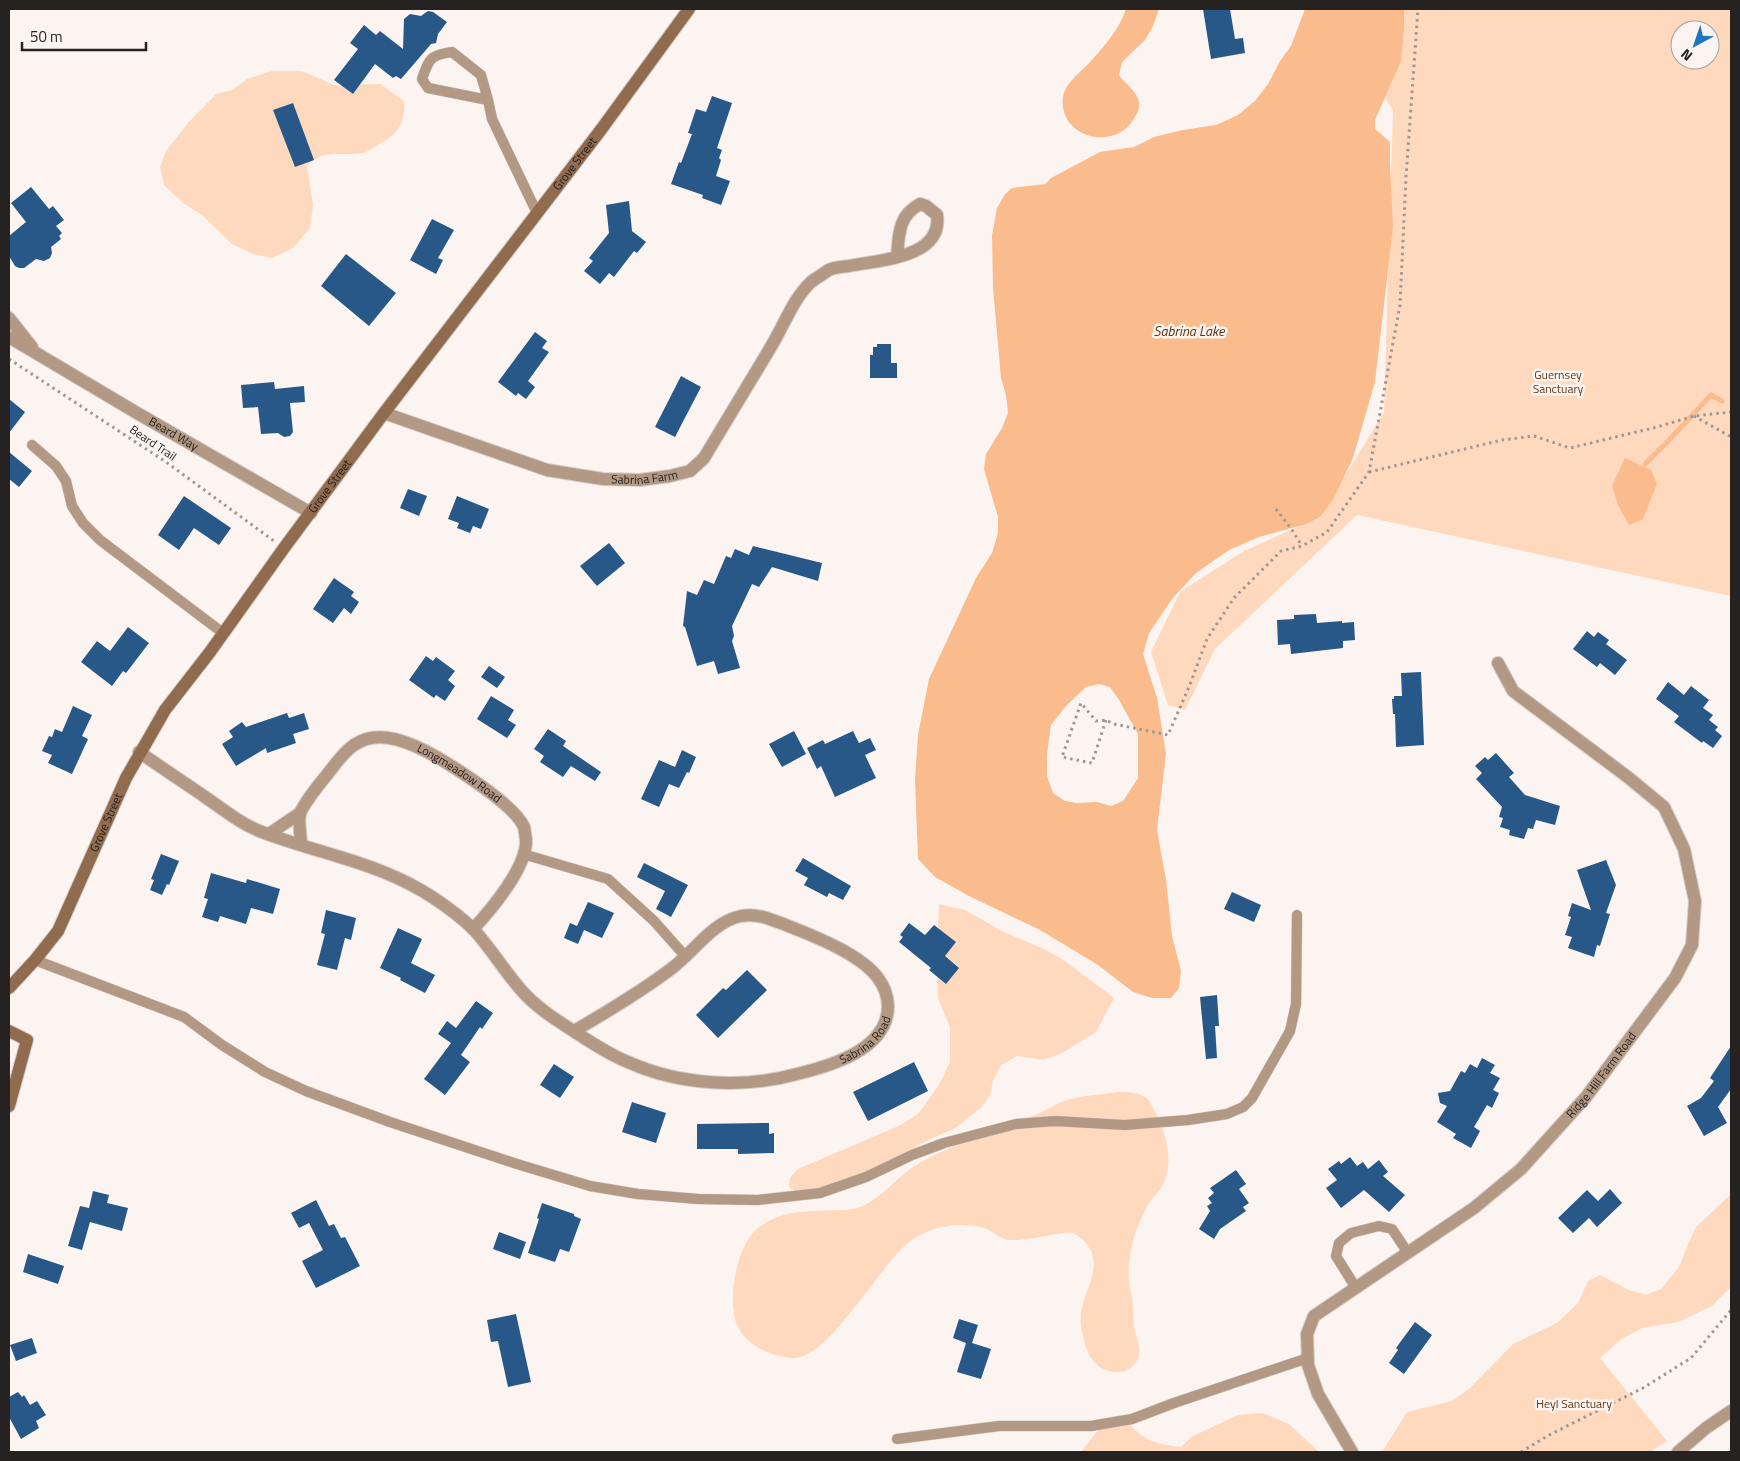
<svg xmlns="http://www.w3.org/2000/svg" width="1740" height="1461" viewBox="0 0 1740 1461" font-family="'Titillium Web',sans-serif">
  <rect width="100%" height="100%" fill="#fbf4f0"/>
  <path fill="#ffd9bd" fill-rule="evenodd" d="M1396,9H1731V596L1357,515L1215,649L1185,710L1168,705L1151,652L1180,592L1244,551L1320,517L1384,412L1393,110L1377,87ZM1680,30H1710V60H1680Z
    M272,71H302L334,85L380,84L404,101C406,125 396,135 376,146C371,149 366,153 362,153C338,157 327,147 307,166L313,205L310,228L293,248L272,258L253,254L232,244L202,215L183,203L164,185L160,167L166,151L188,123L216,94L232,90L247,79Z
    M939,904L965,910L1002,931L1046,950L1062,959L1114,998L1096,1032L1062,1053L1044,1060L1017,1056L1001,1065L993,1081L990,1095L982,1107L954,1129L932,1138L839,1188H814L796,1192L789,1187L790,1178L798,1169L901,1125L918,1114L939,1085L950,1062V1027L938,998L937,954Z
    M1118,1092C1128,1092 1140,1092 1148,1099C1161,1121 1174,1151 1166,1177C1163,1188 1153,1197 1147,1206C1143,1214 1139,1223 1136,1231C1131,1246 1128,1263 1129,1279C1129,1288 1133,1297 1133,1306C1134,1313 1133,1320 1134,1327C1136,1337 1143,1350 1137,1360C1133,1369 1123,1373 1114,1372C1105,1371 1096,1366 1091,1358C1085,1350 1079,1322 1081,1312C1085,1286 1106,1265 1084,1241C1081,1238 1076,1234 1073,1233C1060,1231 1028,1241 1011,1240C1000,1240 996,1233 987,1229C980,1226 968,1225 960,1225C942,1225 923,1231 908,1243C880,1265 828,1359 794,1358C772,1357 746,1346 737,1325C727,1300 736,1245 758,1228C783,1209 807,1212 837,1210C843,1210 851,1210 857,1208C879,1202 898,1175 918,1164C952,1145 996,1130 1033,1116C1044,1112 1053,1105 1064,1101C1081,1095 1101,1095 1118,1092Z
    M1731,1194V1287L1712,1306L1678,1322L1642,1328L1621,1339L1600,1358L1667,1441L1650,1452H1382L1407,1412L1452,1401L1470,1388L1513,1344L1557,1323L1578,1303L1588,1281L1600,1275L1629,1290L1646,1295L1661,1289L1679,1267L1689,1242L1696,1227Z
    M1263,1413L1289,1424L1319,1452H1081L1100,1428L1125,1419C1142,1440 1154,1444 1181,1447L1191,1437L1238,1415Z"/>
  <path fill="#fabc8d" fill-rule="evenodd" d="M1126,9H1159L1153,26L1145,40L1122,62L1119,75C1125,84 1137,91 1139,102C1140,109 1137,114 1133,120C1113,152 1058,137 1063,97C1065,83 1081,72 1090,62C1104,47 1120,28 1126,9Z
    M1305,9H1404V28L1401,61L1375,120V129L1390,142V164L1393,227L1375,382L1353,458L1334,498L1320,517L1306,524L1259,537L1229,550L1196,573L1172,599L1149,633L1143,654L1157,698L1166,754L1157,830L1166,880L1172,936L1181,971L1179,988L1171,998H1152L1133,992L1098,965L1040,930L969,896L935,877L918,859L915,780L918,735L929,679L976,578L992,553L998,533V517L984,469L986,454L1002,428L1008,413L1006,395L1001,378L993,288L992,235L997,208L1005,194L1012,188L1045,184L1051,178L1100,152L1134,147L1154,137L1183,130L1216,125L1238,115L1255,101L1268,84L1280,61L1291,46ZM1099,684L1110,687L1119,700L1138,734V778L1123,801L1111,806L1097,802L1076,803L1065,801L1053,793L1047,776V754L1051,725L1066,706L1086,687Z
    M1625,458L1651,470L1657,484L1643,519L1629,525L1618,505L1612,486Z"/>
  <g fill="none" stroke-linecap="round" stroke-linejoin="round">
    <path stroke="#fabc8d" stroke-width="5" d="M1645,464L1669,440L1711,395L1722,401"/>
  </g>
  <path fill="#285888" d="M1203,9H1230L1235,39L1243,38L1245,53L1211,59Z
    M428,11L433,12L447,22L438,34L436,43L431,44L401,79L396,76L393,78L375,64L353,94L334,80L358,49L350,43L364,25L376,35L380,31L403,49L404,19L410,14L421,16Z
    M712,96L732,103L717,148L722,150L719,158L721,160L716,176L730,181L721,205L702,198L703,195L671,184L679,162L681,163L692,134L688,133L696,109L706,112Z
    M293,103L314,160L295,167L273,110Z
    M31,187L49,209L53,206L64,220L56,226L62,233L59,236L61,239L51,247L52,253L50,258L44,261L36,259L24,268H19L15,266L9,256V236L26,222L11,203Z
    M629,201L632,231L646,242L637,253L634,251L614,277L609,273L600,284L584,271L593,261L589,258L609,233L606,205Z
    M432,219L454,230L438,258L443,260L436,274L410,260Z
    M346,254L396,293L369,326L321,286Z
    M535,332L547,341L542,348L549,352L528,381L535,387L526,399L518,393L516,396L498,382Z
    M877,344H891V363H897V378H870V355H873V347H877Z
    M681,376L701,387L675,437L655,427Z
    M274,382L275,389L304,386L305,402L290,403L293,432L290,436L284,437L278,433L261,434L258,407L243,408L241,385Z
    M9,399L25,412L9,433Z
    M9,452L32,471L19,487L9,479Z
    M408,489L427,496L419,516L400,508Z
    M184,496L231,528L219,545L194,528L179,550L158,535Z
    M457,496L489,509L481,529L473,526L470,533L457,528L459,523L448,519Z
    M609,543L625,563L597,586L580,566Z
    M753,546L822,563L818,581L772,567L759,587L752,584L732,626L734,636L732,641L740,668L718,674L714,661L697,666L685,627L683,626L687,591L697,595L704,580L714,584L726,556L731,558L735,549L749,555Z
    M334,578L354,592L351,596L359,602L351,614L344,608L333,623L313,609Z
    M1316,614L1317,623L1342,621V623L1354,622L1355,640L1343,641V648L1291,654L1290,644L1278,645L1277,620L1294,619V615Z
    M128,627L149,643L126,673L123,671L112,686L81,662L97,641L110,651Z
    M1587,631L1594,637L1598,632L1609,640L1606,644L1627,660L1615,675L1600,663L1597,667L1573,649Z
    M426,656L433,661L436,657L455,671L448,680L455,686L445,701L436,695L434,698L409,680Z
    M489,666L505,677L497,688L481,677Z
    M1421,672L1424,745L1396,747L1395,714H1393L1392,699H1394V696H1402L1401,673Z
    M1668,682L1684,695L1691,686L1709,700L1703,708L1713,715L1709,720L1718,727L1715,730L1722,736L1713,748L1703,741L1702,743L1674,722L1679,716L1656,699Z
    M491,696L514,710L508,720L516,725L507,738L477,719Z
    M73,706L92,715L82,736L88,739L72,774L48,763L52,755L42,751L49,736L52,737L55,729L62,732Z
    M287,713L289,718L304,713L309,729L293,734L296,743L267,753L266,748L236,766L222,744L233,737L229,731L242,722L246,727Z
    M548,729L566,741L563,746L601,772L595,781L571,766L563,777L540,762L544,756L534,749Z
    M794,731L806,754L782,767L769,744Z
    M853,731L859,743L870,738L876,750L865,755L876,778L835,797L821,766L817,769L807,748L823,740L825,744Z
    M682,750L696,757L689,773L687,772L679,788L669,784L659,807L641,799L659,760L675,767Z
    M1496,753L1514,773L1509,777L1525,795L1560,806L1555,825L1536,820L1533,829L1528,828L1524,839L1509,835L1510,830L1500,827L1503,818L1499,817L1502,807L1476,779L1482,773L1475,766L1485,757L1488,760Z
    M161,854L179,861L169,885L167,884L162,895L150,890L154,880L151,879Z
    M803,858L851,886L843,900L829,893L827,897L804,885L808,878L795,871Z
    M1606,860L1616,885L1606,913L1610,914L1600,946L1597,945L1594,957L1568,948L1572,937L1565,935L1571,917L1568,916L1572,903L1591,910L1577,870Z
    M644,863L688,885L671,917L656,909L665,891L637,877Z
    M211,873L246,883L247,879L280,889L273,914L251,908L246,924L220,916L218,922L202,917L208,899L204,898Z
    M1232,892L1261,905L1254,922L1224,909Z
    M588,902L614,913L602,938L584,930L578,944L564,938L570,923L577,926Z
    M326,910L356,918L351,940L345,938L337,970L317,965L325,934L321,933Z
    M909,923L925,935L934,925L956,942L945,956L959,968L946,984L929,970L931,968L899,942L903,937L900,935Z
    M398,928L422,939L411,963L435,975L425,993L400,980L401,978L380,968Z
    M747,970L767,990L718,1038L696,1015L723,988L726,990Z
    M1217,995L1219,1026H1215L1217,1058L1206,1059L1200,997Z
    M476,1001L493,1013L482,1029L480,1027L461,1055L470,1062L445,1095L424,1079L451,1043L438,1034L447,1021L456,1028Z
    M1731,1046V1089L1718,1107L1727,1123L1704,1136L1687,1106L1701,1098L1714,1081L1710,1078Z
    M1482,1058L1495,1065L1490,1073L1500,1078L1493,1090L1499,1093L1492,1108L1487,1105L1474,1127L1480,1131L1471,1148L1453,1138L1456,1134L1437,1122L1447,1106L1440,1103L1438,1093L1450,1091L1461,1071L1465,1073L1470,1064L1477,1068Z
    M914,1062L928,1091L868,1121L853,1092Z
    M554,1064L574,1077L560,1098L540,1085Z
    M632,1102L666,1113L656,1143L622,1132Z
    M769,1123V1134L774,1133V1153L738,1154V1149H697V1124Z
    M1350,1157L1357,1166L1363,1162L1368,1169L1379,1160L1388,1172L1383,1176L1405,1195L1389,1212L1364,1190L1341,1208L1326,1188L1337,1180L1328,1169L1339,1161L1341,1164Z
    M1236,1170L1246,1184L1239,1189L1249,1203L1243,1207L1246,1211L1220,1229L1214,1239L1199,1229L1210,1211L1207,1206L1212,1203L1208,1198L1214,1193L1210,1188Z
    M1610,1189L1622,1203L1597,1227L1589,1218L1573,1233L1558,1218L1587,1190L1598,1201Z
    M93,1191L109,1195L107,1203L128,1208L122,1231L90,1222L82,1250L68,1246L80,1206L89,1208Z
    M316,1200L329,1226L334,1224L341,1238L345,1237L360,1266L316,1288L302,1261L323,1250L309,1223L299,1228L291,1213Z
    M542,1203L574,1214V1216L581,1219L569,1252L560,1249L555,1262L528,1253L539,1219L537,1218Z
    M499,1232L526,1242L520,1259L493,1249Z
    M28,1254L64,1266L58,1284L23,1272Z
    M516,1314L531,1382L508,1387L498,1341L491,1342L487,1320Z
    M959,1319L978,1325L972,1343L991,1349L981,1379L957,1372L966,1343L953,1338Z
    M1415,1322L1432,1335L1404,1374L1389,1363L1398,1350L1396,1348Z
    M32,1338L37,1353L16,1361L10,1345Z
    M18,1392L22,1397L24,1395L30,1405L37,1401L46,1415L36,1421L39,1428L21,1439L9,1417V1397Z"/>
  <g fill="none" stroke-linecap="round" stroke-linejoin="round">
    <defs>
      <path id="lane" d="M488,100L481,75L452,52C430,55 429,59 422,79L428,88L488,100L492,119L537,213
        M32,445L56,466L66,481L72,506L83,523L100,540L223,633
        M523,854L608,879L654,921L686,957
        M35,960L184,1017L222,1045L265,1072L306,1091L390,1122L517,1164L590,1186L638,1194L698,1199L758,1200L820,1193L866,1177L912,1155L944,1143L1016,1124L1055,1121L1125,1125L1188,1120L1227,1114L1243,1107L1252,1098L1290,1031L1296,1004L1297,915
        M1356,1288L1336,1256L1339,1243L1351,1233L1379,1226L1392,1229L1408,1253
        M897,1439L999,1426H1091L1132,1419L1174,1403L1308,1358"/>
      <g id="street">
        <path d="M9,318L32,347"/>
        <path id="s1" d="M9,337L137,413L311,513"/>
        <path id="s2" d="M384,413L547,470L603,479L640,480L670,476L690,471L704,458C726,422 747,386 769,350C783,328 792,300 811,282C816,278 822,275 827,271C833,267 842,267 849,266C879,260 943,258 937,215L926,206L920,204C898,216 899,234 897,257"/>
        <path id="s3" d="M139,752C162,768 185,783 208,799C225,811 243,825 262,832C314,852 370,861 419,889C435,898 462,917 475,931C492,950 505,972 522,991C538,1009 558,1021 578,1034C594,1044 610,1055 628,1062C679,1085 743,1089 797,1074C830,1066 887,1050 888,1007C888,997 884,986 878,978C862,956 821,939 796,929C779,923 760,912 741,916C712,922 694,952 671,969C640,992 607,1012 574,1031"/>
        <path d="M269,834L300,813"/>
        <path id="s4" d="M301,844C301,835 298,823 300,814C302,806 320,783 326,776C339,760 349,742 371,738C386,735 401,740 415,746C440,757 514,803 524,827C525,830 525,836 526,839C528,866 491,910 473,929"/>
        <path id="s5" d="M1352,1452L1318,1394L1308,1365L1307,1334L1314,1316L1474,1208L1521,1169L1586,1097L1675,978L1692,945L1695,901L1684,849L1664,807L1629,778L1513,691L1498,663"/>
        <path d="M1678,1452L1706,1428L1731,1411"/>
      </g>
      <g id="secondary">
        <path id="s6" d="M9,988L35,960L58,931L126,778L165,710L210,652L284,548L384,413L600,131L689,9"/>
        <path d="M9,1031L27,1040L9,1106"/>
      </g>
    </defs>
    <use href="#lane" stroke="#d4cecb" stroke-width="11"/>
    <use href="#street" stroke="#d4cecb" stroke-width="14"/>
    <use href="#secondary" stroke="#d4cecb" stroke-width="14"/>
    <path stroke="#9e9996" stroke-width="3" stroke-dasharray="2.5 4" stroke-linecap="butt" d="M9,359L166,462L274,541
      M1694,416L1731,437
      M1369,472L1502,440L1534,436L1570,448L1657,427L1694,416L1731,412
      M1276,509L1292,530L1302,546
      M1106,720L1092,763L1062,757L1081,703L1096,721L1106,720L1114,724L1168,735L1189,687L1207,639L1234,598L1281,551L1302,546L1327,532L1369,472L1400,305L1406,177L1418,9
      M1521,1452L1549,1435L1643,1388L1691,1358L1731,1310"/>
    <use href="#lane" stroke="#b39884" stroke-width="10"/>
    <use href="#street" stroke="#b39884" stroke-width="12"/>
    <use href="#secondary" stroke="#916b4e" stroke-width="12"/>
  </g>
  <g text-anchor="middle" stroke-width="5" stroke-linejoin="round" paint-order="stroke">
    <g font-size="12" fill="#252221" stroke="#fbf4f0">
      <text dy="4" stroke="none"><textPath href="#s6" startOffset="1004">Grove Street</textPath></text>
      <text dy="4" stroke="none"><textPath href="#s1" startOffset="191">Beard Way</textPath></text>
      <text transform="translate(153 443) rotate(34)" y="4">Beard Trail</text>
      <text dy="4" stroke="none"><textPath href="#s2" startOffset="271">Sabrina Farm</textPath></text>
      <text dy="4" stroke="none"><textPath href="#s6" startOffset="599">Grove Street</textPath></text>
      <text dy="4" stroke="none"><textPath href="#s4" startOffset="234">Longmeadow Road</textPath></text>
      <text dy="4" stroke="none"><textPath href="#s6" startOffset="194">Grove Street</textPath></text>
      <text dy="4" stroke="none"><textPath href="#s3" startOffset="840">Sabrina Road</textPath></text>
      <text dy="4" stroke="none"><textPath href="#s5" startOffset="526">Ridge Hill Farm Road</textPath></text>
    </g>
    <g font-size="12" fill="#623917" stroke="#fbf4f0">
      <text x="1558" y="379">Guernsey<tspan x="1558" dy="14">Sanctuary</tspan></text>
      <text x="1574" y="1408">Heyl Sanctuary</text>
    </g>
    <g font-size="14" font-style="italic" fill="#5d3512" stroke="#fbf4f0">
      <text x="1189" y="336">Sabrina Lake</text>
    </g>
  </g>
  <rect width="1740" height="1461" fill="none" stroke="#252221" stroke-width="20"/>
  <g transform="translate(1695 45) rotate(220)"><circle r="24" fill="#fbf4f0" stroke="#a5a09d"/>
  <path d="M0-4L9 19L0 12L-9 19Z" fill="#1e76c3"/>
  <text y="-8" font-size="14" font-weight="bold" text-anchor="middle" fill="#252221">N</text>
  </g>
  <path d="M22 42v8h124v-8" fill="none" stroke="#252221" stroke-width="2.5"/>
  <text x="30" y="42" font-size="15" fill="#252221" stroke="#fbf4f0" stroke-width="4" paint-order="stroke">50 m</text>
</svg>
